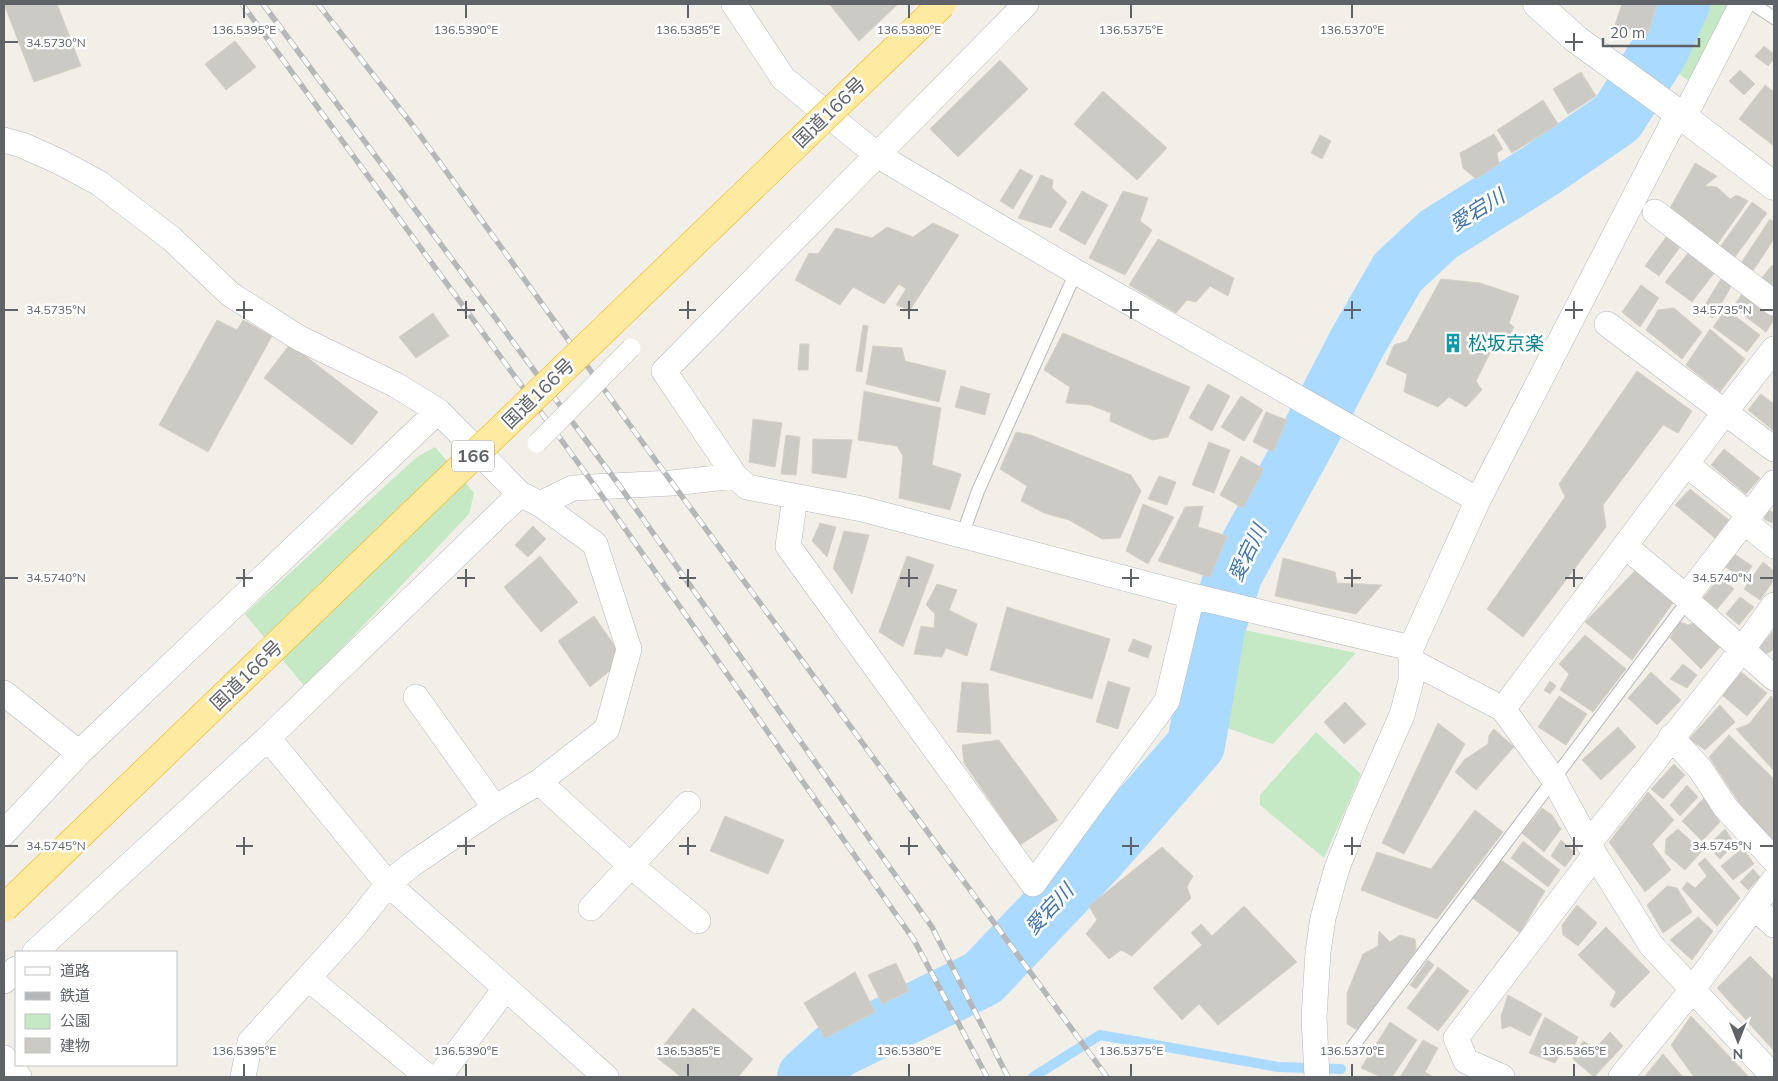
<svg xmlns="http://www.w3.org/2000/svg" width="1778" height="1081" viewBox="0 0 1778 1081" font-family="Mulish,'Noto Sans JP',sans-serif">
  <rect width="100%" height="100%" fill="#f1efe8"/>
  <path fill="#c5e8c5" d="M1690,4H1731L1690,82L1663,62Z
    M435,447L474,493L469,514L305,687L245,614L417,457Z
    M1244,630L1356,653L1273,744L1216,724Z
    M1316,732L1361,774L1324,858L1260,805V795Z"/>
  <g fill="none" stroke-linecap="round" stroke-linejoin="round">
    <path stroke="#aadaff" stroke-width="10" d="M1033,1077L1100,1035L1278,1067L1341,1069"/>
    <path stroke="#aadaff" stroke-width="58" d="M806,1077L836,1050L983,978L1098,857L1196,745L1216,629L1234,573L1309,436L1357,343L1398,272L1439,234L1540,171L1617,118L1659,52L1681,4"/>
  </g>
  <path fill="#cccac5" stroke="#d6d1c6" d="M4,4H57L81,66L34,82Z
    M832,4H898L859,41L830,5Z
    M1622,4H1657L1648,34L1615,25Z
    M235,41L256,67L226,90L205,64Z
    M1764,46L1774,54V59L1768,66L1755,56Z
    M1000,60L1028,89L958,157L930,129Z
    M1740,70L1755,84L1744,95L1729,81Z
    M1581,72L1596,96L1568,114L1553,89Z
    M1765,85L1774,92V146L1739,119Z
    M1103,91L1167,148L1137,180L1074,124Z
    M1543,100L1558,124L1512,153L1497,130Z
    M1494,134L1503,149L1497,153L1499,164L1476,179L1463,168L1460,153Z
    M1320,135L1331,141L1322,159L1311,153Z
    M1695,163L1717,176L1705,186L1717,187L1730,199L1737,195L1748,201L1716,246L1669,210Z
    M1020,169L1033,176L1013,209L1000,201Z
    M1041,175L1053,180L1052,188L1067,202L1051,228L1018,218Z
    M1082,191L1108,205L1085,245L1059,230Z
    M1123,191L1148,198L1140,221L1152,230L1125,275L1089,258Z
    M1752,202L1767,213L1733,260L1718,250Z
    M1770,219L1774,222V239L1751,274L1739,266Z
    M933,223L959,235L910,310L896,305L906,289L899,284L884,304L853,287L840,305L795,280L809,253L818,254L836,228L872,238L887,227L913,237Z
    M1666,237L1680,247L1659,276L1645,266Z
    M1158,239L1234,278L1228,296L1210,286L1196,302L1187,300L1176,313L1129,285Z
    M1688,253L1714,273L1692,302L1665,282Z
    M1772,265L1774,267V292L1760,280Z
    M1441,279L1480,283L1519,296L1509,323L1514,327L1503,347H1493L1476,381L1482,390L1466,407L1449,397L1438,407L1404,392L1407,374L1386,364L1394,345L1407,341Z
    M1721,279L1732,285L1713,318L1701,311Z
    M1641,285L1659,298L1640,327L1622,312Z
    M1742,294L1774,317V320L1766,332L1733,307Z
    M1674,308L1702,332L1682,359L1646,330L1658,310Z
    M1726,309L1760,335L1747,352L1713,327Z
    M433,313L449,336L416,358L399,337Z
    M217,320L237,330L243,320L272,336L208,452L159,425Z
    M863,325L868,326L862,372L856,371Z
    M1710,329L1745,359L1720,392L1686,365Z
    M1063,333L1190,387L1168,437L1152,440L1110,421L1111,413L1090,405L1066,403L1070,387L1044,370Z
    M290,344L378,412L352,445L264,378Z
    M800,344H809L808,370H798Z
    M873,346L902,348L905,361L946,371L939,402L866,384Z
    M1637,371L1692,411L1678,433L1663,425L1603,505L1606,527L1523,637L1487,609L1565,497L1559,484Z
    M1208,384L1230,396L1212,431L1189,418Z
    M961,386L990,394L985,415L955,407Z
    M864,391L941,408L932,465L961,474L950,510L899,498L903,456L897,446L858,440Z
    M1761,394L1774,404V431L1748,410Z
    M1241,396L1263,410L1244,441L1221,427Z
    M1266,412L1287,420L1273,452L1253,442Z
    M753,419L782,423L775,467L749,462Z
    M1016,432L1031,435L1131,475L1141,491L1120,538L1102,539L1069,520L1044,513L1021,501L1027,486L1000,469Z
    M786,435L800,437L796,475L781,474Z
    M813,439L852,440L846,478L812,473Z
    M1209,442L1230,450L1214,493L1192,485Z
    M1724,449L1760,478L1746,494L1711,465Z
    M1241,456L1264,469L1243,508L1220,495Z
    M1159,476L1176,482L1167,505L1148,499Z
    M1690,489L1729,520L1715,538L1675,505Z
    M1143,504L1174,517L1148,564L1126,551Z
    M1203,506L1198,527L1227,536L1210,577L1158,561L1185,507Z
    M1768,510L1774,513L1772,523L1764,519Z
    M820,523L836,527L827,557L812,541Z
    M533,526L546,539L528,557L515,545Z
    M844,531L869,535L852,594L833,568Z
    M1733,553L1752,566L1744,579L1724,566Z
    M540,556L578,602L541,632L504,587Z
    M907,556L934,565L903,647L879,632Z
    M1283,558L1335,572L1337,583L1382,585L1356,614L1275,596Z
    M1763,562L1774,571V580L1760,600L1744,589Z
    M1635,571L1675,600L1632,660L1585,622Z
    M1720,577L1734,589L1717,609L1703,598Z
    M937,584L957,590L949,610L977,624L967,656L946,648L942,657L914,654L921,626L934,628L935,614L926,605Z
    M1740,597L1754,607L1739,625L1726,614Z
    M1007,607L1110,639L1092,699L990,670Z
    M594,616L624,659L590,687L558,641Z
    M1680,622L1688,625L1694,623L1720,647L1701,669L1670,638Z
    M1774,630V649L1765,655L1758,649Z
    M1585,635L1626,669L1593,712L1560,690L1569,674L1559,664Z
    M1133,639L1152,646L1148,658L1128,651Z
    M1683,664L1697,675L1687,688L1670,679Z
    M1651,672L1681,700L1657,725L1628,698Z
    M1741,672L1767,693L1747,716L1722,695Z
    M1108,681L1130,688L1118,729L1096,722Z
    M1550,681L1556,686L1550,694L1544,690Z
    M962,682L988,684L991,734L957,732Z
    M1559,696L1587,714L1566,745L1538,727Z
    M1771,696L1774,700V771L1736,729L1749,724Z
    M1345,702L1366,724L1344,744L1324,722Z
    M1720,705L1735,722L1705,750L1689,739Z
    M1438,723L1465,744L1404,854L1382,843Z
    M1618,727L1636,747L1601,780L1582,760Z
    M1494,729L1514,747L1476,790L1455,772L1464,760L1488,744L1489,735Z
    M1729,735L1774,779V843L1740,804L1709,757Z
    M999,740L1058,820L1020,845L964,763L962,745Z
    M1674,764L1685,775L1663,799L1651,789Z
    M1687,785L1698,797L1680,816L1670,805Z
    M1648,792L1674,820L1652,844L1671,870L1645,892L1609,842Z
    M1704,798L1720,822L1702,841L1682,821Z
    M1542,808L1552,815L1561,829L1544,852L1522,833Z
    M1475,810L1503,832L1437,919L1361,890L1377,852L1431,869Z
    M725,816L784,840L768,874L710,851Z
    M1678,829L1702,851L1685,870L1665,853L1666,839Z
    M1725,829L1735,844L1720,859L1707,846Z
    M1561,840L1575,853L1565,867L1551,856Z
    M1523,841L1560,870L1548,887L1511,858Z
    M1162,847L1193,876L1187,887L1191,898L1132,956L1121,950L1109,959L1086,934L1097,920L1089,906Z
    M1743,848L1754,864L1733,880L1721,866Z
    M1705,858L1740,898L1717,926L1682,889L1687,882L1695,888L1707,876L1698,864Z
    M1501,860L1545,891L1520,933L1471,897Z
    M1753,869L1760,877L1748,890L1740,882Z
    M1667,886L1677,888L1692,912L1663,933L1647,905Z
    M1577,905L1597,923L1578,946L1563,935L1562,925Z
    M1244,906L1297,962L1218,1025L1199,1004L1182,1020L1153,988L1202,945L1191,933L1201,924L1212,936Z
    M1698,917L1713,931L1692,960L1670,940Z
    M1606,927L1650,972L1614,1008L1610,1005L1616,992L1578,955Z
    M1379,931L1390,942L1400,935L1415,939L1416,950L1359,1031L1347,1024V993L1363,954L1378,946Z
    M1750,956L1774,980V1051L1717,988Z
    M1428,960L1434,965L1416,989L1410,985Z
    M896,963L909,991L882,1004L868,975Z
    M1438,967L1469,991L1438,1031L1407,1008Z
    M855,972L875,1012L825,1038L804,1003Z
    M1508,995L1542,1014L1530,1036L1510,1026L1502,1029L1501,1016Z
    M693,1008L753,1059L738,1077H681L655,1056Z
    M1691,1016L1749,1077H1694L1671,1045Z
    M1545,1017L1578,1037L1572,1053H1561L1555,1063L1529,1053Z
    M1390,1022L1417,1040L1392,1077H1381L1361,1068Z
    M1610,1032L1623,1046L1594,1077L1573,1059L1583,1041L1596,1048Z
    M1423,1040L1438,1048L1425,1072L1433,1077H1400Z
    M1663,1054L1683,1077H1646L1645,1076Z"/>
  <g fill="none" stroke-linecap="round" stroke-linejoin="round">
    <defs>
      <path id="service" d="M1753,4L1774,18
        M962,536L978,491L1076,272
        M1351,1049L1680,611"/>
      <path id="minor" d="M734,4L783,78L877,155L1076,272L1478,500
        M1684,117L1742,4
        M4,140L22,145L58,161L99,183L172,239L230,294L299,338L396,385L438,411L79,753L4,833
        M1655,212L1774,303
        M1607,324L1774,449
        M438,411L520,494
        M1686,464L1750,515
        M735,476L664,371L1026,4
        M795,498L788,546L1033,884L1167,701L1192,596
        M540,504L573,488L672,483L735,476L747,487L862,509L1192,596L1411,648
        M1745,522L1774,546
        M1625,546L1686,597L1693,606L1774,678
        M1686,597L1774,483
        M1411,661L1503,709L1553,778L1595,855L1651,945L1774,1077
        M4,693L79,753
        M416,697L495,808
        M1503,709L1725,412L1774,349
        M1671,737L1701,770L1725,807L1774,860
        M268,738L388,884L606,1077
        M539,782L630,865L698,921
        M1589,843L1742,650L1774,605
        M591,908L688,804
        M1755,908L1774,925
        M35,952L268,738L520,494L540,504L595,544L629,649L607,729L539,782L495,808L411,865L388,884L354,927L250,1042L243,1077
        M308,978L428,1077
        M4,981L16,969
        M4,1058L19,1077
        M436,1077H439L505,989
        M1317,1077L1314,1017L1318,952L1323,918L1337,868L1358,815L1402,715L1411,681V648L1478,500L1678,113
        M1502,1077L1466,1061L1456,1038L1595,855
        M1621,1077L1692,990L1774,880"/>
      <path id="tertiary" d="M1537,4L1576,39L1678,113L1774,186"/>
    </defs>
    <use href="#service" stroke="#b5b8bc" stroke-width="14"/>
    <use href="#minor" stroke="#b5b8bc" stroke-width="26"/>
    <use href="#tertiary" stroke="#b5b8bc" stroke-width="29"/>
    <use href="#service" stroke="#fff" stroke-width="12"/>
    <use href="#minor" stroke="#fff" stroke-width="25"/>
    <use href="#tertiary" stroke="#fff" stroke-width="28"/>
    <defs>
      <path id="rail" d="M242,4L595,486L914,940L987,1077
        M263,4L619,485L932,927L1008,1077
        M318,4L414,127L640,439L1107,1077"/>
    </defs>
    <use href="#rail" stroke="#b6b7b8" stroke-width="5.5"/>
    <use href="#rail" stroke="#fff" stroke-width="4" stroke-dasharray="11" stroke-linecap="butt"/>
    <defs>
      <path id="pedestrian-bridge" d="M537,443L631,348"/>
      <path id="trunk-bridge" d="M4,908L942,4"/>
    </defs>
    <use href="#pedestrian-bridge" stroke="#b5b8bc" stroke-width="20" stroke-linecap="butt"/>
    <use href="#trunk-bridge" stroke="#f9ab00" stroke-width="29" stroke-linecap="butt"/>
    <use href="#pedestrian-bridge" stroke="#fff" stroke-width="19"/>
    <use href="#trunk-bridge" stroke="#feeaa1" stroke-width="28"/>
  </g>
  <path fill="none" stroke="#5f6368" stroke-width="2" d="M244,5V18M466,5V18M688,5V18M909,5V18M1131,5V18M1352,5V18M1574,33V51M5,42H18M1565,42H1583M244,301V319M466,301V319M688,301V319M909,301V319M1131,301V319M1352,301V319M1574,301V319M5,310H18M236,310H253M457,310H475M679,310H696M900,310H918M1122,310H1139M1344,310H1361M1565,310H1583M1760,310H1773M244,569V587M466,569V587M688,569V587M909,569V587M1131,569V587M1352,569V587M1574,569V587M5,578H18M236,578H253M457,578H475M679,578H696M900,578H918M1122,578H1139M1344,578H1361M1565,578H1583M1760,578H1773M244,837V855M466,837V855M688,837V855M909,837V855M1131,837V855M1352,837V855M1574,837V855M5,846H18M236,846H253M457,846H475M679,846H696M900,846H918M1122,846H1139M1344,846H1361M1565,846H1583M1760,846H1773M244,1064V1076M466,1064V1076M688,1064V1076M909,1064V1076M1131,1064V1076M1352,1064V1076M1574,1064V1076"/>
  <defs>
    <symbol id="building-bare" viewBox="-9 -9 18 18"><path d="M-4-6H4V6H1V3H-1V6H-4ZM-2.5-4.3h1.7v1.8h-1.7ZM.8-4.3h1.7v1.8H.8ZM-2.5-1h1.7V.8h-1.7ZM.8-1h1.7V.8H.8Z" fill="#0f9aa8" stroke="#fff" stroke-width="2.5" paint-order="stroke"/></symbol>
  </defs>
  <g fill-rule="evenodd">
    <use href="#building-bare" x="1439" y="329" width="28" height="28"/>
  </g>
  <g text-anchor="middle" stroke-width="5" stroke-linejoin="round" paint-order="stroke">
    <rect fill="#fff" stroke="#8f9295" stroke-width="1" x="452" y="440.5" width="42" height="31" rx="4"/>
    <g font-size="18" font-weight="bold" fill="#5f6368">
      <text x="473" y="462">166</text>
    </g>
    <g font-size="19" fill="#5f6368" stroke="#fff">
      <text transform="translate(829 112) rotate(-44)" y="7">国道166号</text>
      <text transform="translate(538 393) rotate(-44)" y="7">国道166号</text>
      <text transform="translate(246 675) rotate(-44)" y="7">国道166号</text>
    </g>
    <g font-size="19" fill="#0d838f" stroke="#fff" text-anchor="start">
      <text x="1468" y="350">松坂京楽</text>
    </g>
    <g font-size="20" font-style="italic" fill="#4174aa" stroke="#fff">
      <text transform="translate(1477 210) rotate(-32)" y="7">愛宕川</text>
      <text transform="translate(1247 553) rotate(-64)" y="7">愛宕川</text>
      <text transform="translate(1049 909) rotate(-47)" y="7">愛宕川</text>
    </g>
  </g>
  <g font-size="12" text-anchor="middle" fill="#5f6368" stroke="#fff" stroke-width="5" stroke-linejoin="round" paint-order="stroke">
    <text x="244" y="34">136.5395°E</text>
    <text x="466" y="34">136.5390°E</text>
    <text x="688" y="34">136.5385°E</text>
    <text x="909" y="34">136.5380°E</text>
    <text x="1131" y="34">136.5375°E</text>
    <text x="1352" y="34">136.5370°E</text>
    <text x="56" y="47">34.5730°N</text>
    <text x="1722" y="314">34.5735°N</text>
    <text x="56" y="314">34.5735°N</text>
    <text x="1722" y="582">34.5740°N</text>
    <text x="56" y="582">34.5740°N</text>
    <text x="1722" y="850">34.5745°N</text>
    <text x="56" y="850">34.5745°N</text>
    <text x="244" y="1055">136.5395°E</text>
    <text x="466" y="1055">136.5390°E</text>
    <text x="688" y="1055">136.5385°E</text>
    <text x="909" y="1055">136.5380°E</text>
    <text x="1131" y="1055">136.5375°E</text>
    <text x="1352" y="1055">136.5370°E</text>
    <text x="1574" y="1055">136.5365°E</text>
  </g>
  <rect width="1778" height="1081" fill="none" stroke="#5f6368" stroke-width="10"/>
  <rect x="15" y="951" width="162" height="115" fill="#ffffff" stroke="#bfc1c3"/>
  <rect x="25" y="967" width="25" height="8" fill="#ffffff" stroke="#bfc1c3"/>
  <text x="60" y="976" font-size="15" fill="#5f6368">道路</text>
  <rect x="25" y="992" width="25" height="8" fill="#b6b7b8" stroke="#bfc1c3"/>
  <text x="60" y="1001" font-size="15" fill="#5f6368">鉄道</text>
  <rect x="25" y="1014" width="25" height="15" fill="#c5e8c5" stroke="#bfc1c3"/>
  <text x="60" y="1026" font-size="15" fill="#5f6368">公園</text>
  <rect x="25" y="1038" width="25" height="15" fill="#cccac5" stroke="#bfc1c3"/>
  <text x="60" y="1051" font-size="15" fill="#5f6368">建物</text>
  <g transform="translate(1738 1041) rotate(180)" stroke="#ffffff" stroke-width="4" paint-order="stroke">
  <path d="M0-4L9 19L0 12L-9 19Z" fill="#5f6368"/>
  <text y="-8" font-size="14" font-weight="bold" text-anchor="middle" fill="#5f6368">N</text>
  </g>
  <path d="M1603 38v8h96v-8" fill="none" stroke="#5f6368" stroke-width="2.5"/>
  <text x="1610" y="38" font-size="15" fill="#5f6368" stroke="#ffffff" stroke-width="4" paint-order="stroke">20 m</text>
</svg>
